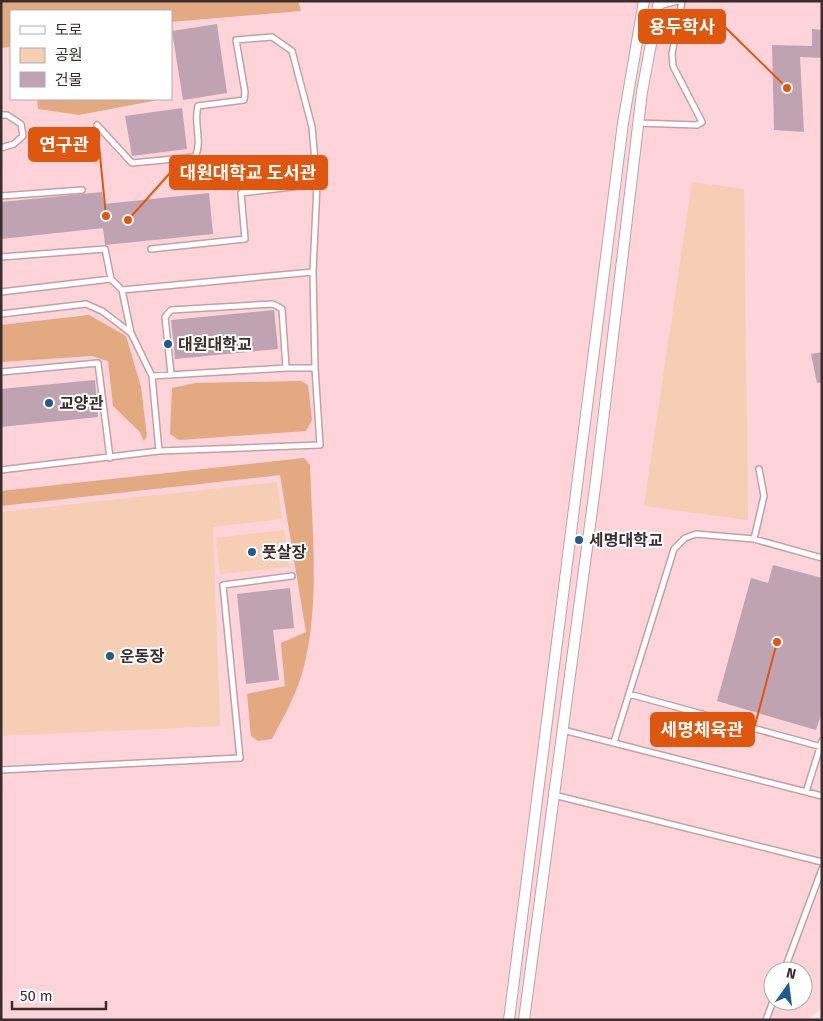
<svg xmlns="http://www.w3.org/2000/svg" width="823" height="1021" viewBox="0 0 823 1021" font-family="'Fira Sans','Noto Sans KR',sans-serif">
  <rect width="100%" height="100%" fill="#fbe6e8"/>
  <path fill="#fed3d9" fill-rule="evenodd" d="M298,1H822V1008L807,1020H1V48L11,47V99H37L38,109L79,115L171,99V22L301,11ZM773,971H803V1001H773Z"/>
  <path fill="#f5ceb3" d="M692,182L744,189L748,520L644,506Z
    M277,482L282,519L213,527L220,726L1,736V512Z
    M284,530L289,567L220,574L216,538Z"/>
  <path fill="#e3a980" d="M1,1H298L301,11L171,22V11H11V47L1,48Z
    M37,99H164L79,115L38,109Z
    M89,315L126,336L141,387L147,436L144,441L139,431L113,406L108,361L92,356L1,362V325Z
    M301,381L308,385L312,420L306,431L179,440L170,434L172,388L195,383Z
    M304,458L310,465C312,531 320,602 304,666C298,692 284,716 272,739L258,741L251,736L247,694L285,686L281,643L306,632L280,475L1,506V491Z"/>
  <path fill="#bfa3b1" d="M217,24L227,93L183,100L172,31Z
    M812,29L822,30V58L800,57L804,132L774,130L772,45L812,46Z
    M182,108L187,149L132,156L125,116Z
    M102,192L104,204L209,193L213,234L105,245L103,228L1,239V202Z
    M274,310L278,349L175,359L171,320Z
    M822,352V382L817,383L811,354Z
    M95,380L98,417L1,427V389Z
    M773,565L822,578V712L816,730L717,701L751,578L768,583Z
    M290,588L294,628L273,630L279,680L246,684L237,594Z"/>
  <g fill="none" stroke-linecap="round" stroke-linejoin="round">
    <defs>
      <path id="service" d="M659,6L678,1
        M1,115H7L21,124L23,136L14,144L1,148
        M638,123L697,125L702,122L673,66L672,54L682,1
        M1,196L82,190
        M151,249L245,239L241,193L317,184
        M1,257L105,249L111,279L122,290L131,333L152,376L159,451
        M122,290L313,272
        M1,292L111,279
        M1,314L86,304L102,311L131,333
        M286,368H315
        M1,372L98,363L110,458
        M152,376L286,368L282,309L273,304L171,310L165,317L171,374
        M1,470L159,451L320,445L315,368L313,272L317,184L312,127L292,51L272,37L236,40L245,92L244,100L198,106C193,123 203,141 195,157L132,163L97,125
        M754,539L764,496L759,469
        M629,694L822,747
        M563,730L822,796
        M614,742L674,549L685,538L696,534L754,539L822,558
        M1,770L240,758L223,585L292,576
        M806,792L822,741
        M554,795L822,862
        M784,971L822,869
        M766,1020L773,1001"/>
      <path id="minor" d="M509,1020L623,123L644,1
        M524,1020L596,480L642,92L659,1"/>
    </defs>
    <use href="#service" stroke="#c1a1a5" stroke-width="8"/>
    <use href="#minor" stroke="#c1a1a5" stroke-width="12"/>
    <use href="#service" stroke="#fff" stroke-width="5"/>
    <use href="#minor" stroke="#fff" stroke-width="10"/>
  </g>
  <g fill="#215991" stroke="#fff" stroke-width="2">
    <circle cx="168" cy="344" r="5"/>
    <circle cx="49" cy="403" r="5"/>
    <circle cx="579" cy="540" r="5"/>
    <circle cx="252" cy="552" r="5"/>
    <circle cx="110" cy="656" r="5"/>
  </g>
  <g text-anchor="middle" stroke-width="4" stroke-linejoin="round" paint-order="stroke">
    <g font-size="16" font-weight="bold" fill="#3a2d2f" stroke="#fff" text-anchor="start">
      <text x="178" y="350">대원대학교</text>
      <text x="59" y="409">교양관</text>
      <text x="589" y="546">세명대학교</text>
      <text x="262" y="558">풋살장</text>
      <text x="120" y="662">운동장</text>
    </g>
  </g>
  <path fill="none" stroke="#df570e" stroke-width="2" d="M787 88L725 27M106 216L99 145M128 220L170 173M777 642L754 729"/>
  <g fill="#df570e" stroke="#fff" stroke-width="2">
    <circle cx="787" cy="88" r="5"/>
    <circle cx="106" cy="216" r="5"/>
    <circle cx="128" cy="220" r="5"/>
    <circle cx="777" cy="642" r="5"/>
  </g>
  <g fill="#df570e" stroke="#df570e" stroke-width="2">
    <rect x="639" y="10" width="86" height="33" rx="5"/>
    <rect x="29" y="128" width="70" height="33" rx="5"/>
    <rect x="170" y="156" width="157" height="33" rx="5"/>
    <rect x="651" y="713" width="103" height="33" rx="5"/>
  </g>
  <g font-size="18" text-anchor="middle" font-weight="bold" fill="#fff">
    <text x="682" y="33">용두학사</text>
    <text x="64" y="151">연구관</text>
    <text x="248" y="179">대원대학교 도서관</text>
    <text x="702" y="736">세명체육관</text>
  </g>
  <rect width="823" height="1021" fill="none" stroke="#3a2d2f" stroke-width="5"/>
  <rect x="10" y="10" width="162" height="90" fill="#ffffff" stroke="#b0abac"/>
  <rect x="20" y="26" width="25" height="8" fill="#ffffff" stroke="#b0abac"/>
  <text x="55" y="35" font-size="15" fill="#3a2d2f">도로</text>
  <rect x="20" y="48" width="25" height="15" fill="#f5ceb3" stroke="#b0abac"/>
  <text x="55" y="60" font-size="15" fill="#3a2d2f">공원</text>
  <rect x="20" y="72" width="25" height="15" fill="#bfa3b1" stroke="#b0abac"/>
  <text x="55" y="85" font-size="15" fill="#3a2d2f">건물</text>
  <g transform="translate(788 986) rotate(14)"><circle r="24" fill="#ffffff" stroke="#b0abac"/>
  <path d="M0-4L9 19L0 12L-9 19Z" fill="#215991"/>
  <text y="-8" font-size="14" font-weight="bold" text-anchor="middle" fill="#3a2d2f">N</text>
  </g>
  <path d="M12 1001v8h94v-8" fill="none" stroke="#3a2d2f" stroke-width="2.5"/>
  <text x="20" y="1001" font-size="15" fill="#3a2d2f" stroke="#ffffff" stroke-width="4" paint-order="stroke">50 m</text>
</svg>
